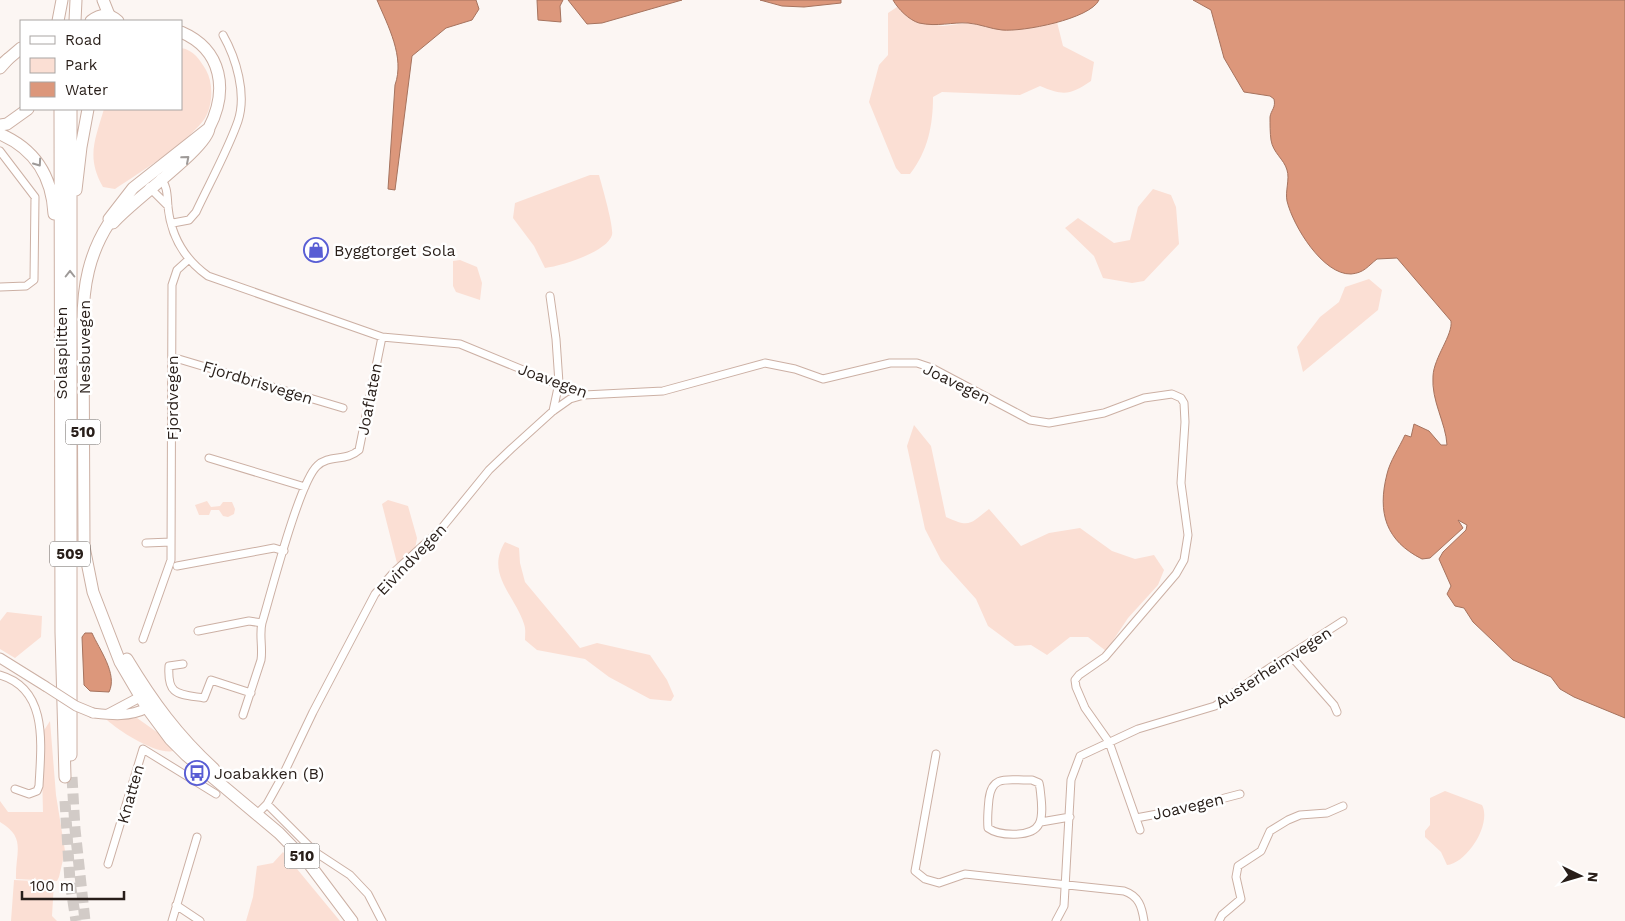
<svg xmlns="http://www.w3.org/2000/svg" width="1625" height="921" viewBox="0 0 1625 921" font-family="'Work Sans',sans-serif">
  <rect width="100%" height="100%" fill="#fcf6f3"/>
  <path fill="#fbdfd4" d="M897,7L917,22L943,26L967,23L1004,30L1057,22L1063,46L1094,62L1091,81C1070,95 1064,96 1040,86L1020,95L942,92L933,97C933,125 928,151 910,174H901L896,168L869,102L879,65L888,55V13Z
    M181,48C194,50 200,60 206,70C214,84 213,108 203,121C183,146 142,171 115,189L103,187C86,157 95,140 104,109H181Z
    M590,175H599C602,186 614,227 612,235C607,252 561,266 545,268L534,246L513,218L515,203Z
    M1153,189L1171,195L1176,207L1179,244L1144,281L1132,283L1103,278L1094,256L1065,228L1078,218L1114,243L1130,240L1138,207Z
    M460,260L477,267L482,283L480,300L456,292L453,286V261Z
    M1369,279L1382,290L1378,310L1303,372L1297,347L1320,317L1339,302L1345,287Z
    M914,425L931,446L946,517C970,528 970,524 989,509L1021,546L1049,533L1080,528L1112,551L1135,559L1154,555L1164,570L1158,585L1128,618L1106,651L1088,637H1070L1047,655L1031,645L1015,646L988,626L976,599L941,560L925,529L907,446Z
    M388,500L408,506L417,538L415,549L397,563L382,504Z
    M207,501L211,507L220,506L223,502H232L235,509L234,514L228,517L223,516L219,510H211L209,515H199L195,505Z
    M505,542L519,548L520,563L525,582L580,648L597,643L650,655L667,680L674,696L671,701L650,699L609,677L585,659L537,650L525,640C525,635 526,629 524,624C515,595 485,574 505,542Z
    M7,612L42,616L41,637L15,658L0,649V621Z
    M137,718L161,735L177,750C160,758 119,731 107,720Z
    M50,721L56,795L65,851L59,877L57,881L16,879C15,852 27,838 0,822V801L8,812H43L41,735Z
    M1445,791L1482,805C1492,824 1467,863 1447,865L1441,852L1425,837V831L1430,825V798Z
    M283,852L340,921H246L253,897L257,866L273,863Z
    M14,880L54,882L52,916L57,921H11Z"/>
  <path fill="#dc977b" stroke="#a6735e" d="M377,0H476L479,9L472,20L446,28L412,56L395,190L388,189L395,85C405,57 388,26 377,0Z
    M537,0H563L560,6L561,22L538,20Z
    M568,0H682L602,23L587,24Z
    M760,0H841V3L804,7L782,6Z
    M893,0H1099C1090,19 1023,32 1002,30C991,29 980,24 968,23C952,22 937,27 919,23C909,20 898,9 893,0Z
    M1193,0H1625V718L1574,697L1560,689L1551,677L1513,660L1473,622L1464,608L1455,606L1447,594L1451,586L1439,559L1443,552L1466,530L1467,525L1458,520L1463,528L1430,558L1422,559C1386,541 1377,513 1387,474C1390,461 1399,448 1405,435L1411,437L1414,424L1429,431L1441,445H1447C1446,423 1431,401 1433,376C1434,357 1453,335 1451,321L1397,258L1377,259C1368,266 1364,273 1351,274C1323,275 1293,226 1287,201C1285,191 1290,179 1287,170C1284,159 1273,153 1271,140C1270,133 1270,124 1270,117C1271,110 1276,108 1274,99L1270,96L1244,92L1224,58L1211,10Z
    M85,633H92C99,649 118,674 109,692L90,691L84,685L82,637Z"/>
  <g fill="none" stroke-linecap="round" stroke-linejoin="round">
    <path stroke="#d2cbc7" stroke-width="11" stroke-dasharray="11 5.5" stroke-linecap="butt" d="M72,777L75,829L85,921
      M65,801L70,882L76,921"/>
    <defs>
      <path id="minor" d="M0,151L35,197L34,280L26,286L0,287
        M160,178C168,186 167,196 168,207C171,236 184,259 208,276L382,337L460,344L584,395L663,391L765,363L795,369L823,379L890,363H917L932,368L1030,420L1049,423L1104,413L1144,398L1172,394L1181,398L1184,403L1185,422L1181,483L1188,535L1184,560L1176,574L1105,657L1079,675L1075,680L1076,687L1085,708L1109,742L1140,830
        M149,187L168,206
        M173,223L189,220L196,212C209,184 228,150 238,121C247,94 236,58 223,35
        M550,296L556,339L559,383L553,411
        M172,357L343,408
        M209,458L305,487
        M146,543L171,542
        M177,566L274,548L284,551
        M198,631L249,621L262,623
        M143,639L171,560L172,285L177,270L188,260
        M1290,655L1334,705L1337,712
        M183,664L169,666C167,696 178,694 204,698L211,680L251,693
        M0,675C49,689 41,746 39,786L37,791L29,794L15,789
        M243,715L261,660C263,647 259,635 262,623C271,593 299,483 317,466C329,454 346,462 359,450L382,337
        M936,754L915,871L925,879L939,883L965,874L1124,891C1139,896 1142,907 1144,921
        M1032,780L1039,783L1040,788C1041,798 1044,815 1039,824C1032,838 999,836 988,828C987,818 988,809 989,799C992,773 1010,781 1032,780Z
        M267,804L315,852L350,875L368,894L382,921
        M257,814L267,804L282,777L313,712L375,594L394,572L441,529L489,470L511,449L553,411L570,399L584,395
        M1136,818L1179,810L1240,794
        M1041,822L1070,817
        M108,864L143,749L216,794
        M176,905L200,921
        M172,921L197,837
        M1056,921L1064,906L1071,780L1080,756L1138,729L1215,706L1268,669L1343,621
        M1219,921L1222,915L1241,899L1236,877L1238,866L1261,851L1270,831L1288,820L1300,815L1327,813L1343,806"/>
      <path id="tertiary" d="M0,658L45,686
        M93,713C112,715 129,717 147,708L150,698L140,697L108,714"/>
      <path id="primary" d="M91,21C100,14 109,13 118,21
        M1,65L21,48
        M209,128C209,147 130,202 113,223H109C89,254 83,286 83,322L84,547L93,592L120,662L147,708L170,739L186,755L279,833L310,865L352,921
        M109,219L133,188L209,128C228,91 223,50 181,32
        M127,659C153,702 177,735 214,769"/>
      <path id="trunk" d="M103,0L109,15
        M58,21L62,0
        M75,21L76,0
        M0,68L8,59
        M60,109L61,632L65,777
        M71,109V755
        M0,125L7,124L28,109
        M0,134C35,149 52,176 54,214
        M76,190L81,147L88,109"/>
    </defs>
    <use href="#minor" stroke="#ccb0a4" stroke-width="9"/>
    <use href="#tertiary" stroke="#ccb0a4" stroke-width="11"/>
    <use href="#primary" stroke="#ccb0a4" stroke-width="13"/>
    <use href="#trunk" stroke="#ccb0a4" stroke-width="13"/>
    <use href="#minor" stroke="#fff" stroke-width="7"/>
    <use href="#tertiary" stroke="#fff" stroke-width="9"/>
    <use href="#primary" stroke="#fff" stroke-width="11"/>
    <use href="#trunk" stroke="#fff" stroke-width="11"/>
    <defs>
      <path id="tertiary-bridge" d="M45,686L76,706L93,713"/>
    </defs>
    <use href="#tertiary-bridge" stroke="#ccb0a4" stroke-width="11" stroke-linecap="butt"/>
    <use href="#tertiary-bridge" stroke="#fff" stroke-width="9"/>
  </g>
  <defs><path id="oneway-chevron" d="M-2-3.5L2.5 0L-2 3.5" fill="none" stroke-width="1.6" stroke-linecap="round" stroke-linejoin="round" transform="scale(1.25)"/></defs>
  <g stroke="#9e9a98">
    <use href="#oneway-chevron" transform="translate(186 159) rotate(-41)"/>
    <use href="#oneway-chevron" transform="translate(38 163) rotate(55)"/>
    <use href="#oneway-chevron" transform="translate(70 274) rotate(-90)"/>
  </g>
  <defs>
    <symbol id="shop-ring" viewBox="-11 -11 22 22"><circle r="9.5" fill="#fff" stroke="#585dd4" stroke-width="1.5"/><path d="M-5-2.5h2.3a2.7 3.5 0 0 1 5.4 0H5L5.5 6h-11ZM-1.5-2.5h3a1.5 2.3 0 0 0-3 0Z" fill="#585dd4"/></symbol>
    <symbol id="bus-ring" viewBox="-11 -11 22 22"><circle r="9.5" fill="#fff" stroke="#585dd4" stroke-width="1.5"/><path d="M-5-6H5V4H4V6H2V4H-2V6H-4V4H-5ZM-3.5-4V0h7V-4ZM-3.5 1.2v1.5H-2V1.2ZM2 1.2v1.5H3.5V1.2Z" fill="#585dd4"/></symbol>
  </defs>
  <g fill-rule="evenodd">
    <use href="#shop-ring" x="302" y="236" width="28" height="28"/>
    <use href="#bus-ring" x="183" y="759" width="28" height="28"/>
  </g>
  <g text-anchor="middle" stroke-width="5" stroke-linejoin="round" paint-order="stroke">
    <g fill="#fff" stroke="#68625e" stroke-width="1">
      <rect x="65.5" y="419.5" width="35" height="25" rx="4"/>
      <rect x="50" y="541.5" width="40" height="25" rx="4"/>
      <rect x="284.5" y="843.5" width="35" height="25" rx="4"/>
    </g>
    <g font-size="15" font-weight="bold" fill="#281e19">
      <text x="83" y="437">510</text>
      <text x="70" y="559">509</text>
      <text x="302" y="861">510</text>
    </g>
    <g font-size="16" fill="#281e19" stroke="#fff" text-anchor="start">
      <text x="334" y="256">Byggtorget Sola</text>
      <text x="214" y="779">Joabakken (B)</text>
    </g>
    <g font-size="16" fill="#281e19" stroke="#fff">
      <text transform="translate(84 347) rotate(-90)" y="6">Nesbuvegen</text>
      <text transform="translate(61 353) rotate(-90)" y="6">Solasplitten</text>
      <text transform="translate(553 380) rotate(20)" y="6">Joavegen</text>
      <text transform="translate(258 382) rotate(17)" y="6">Fjordbrisvegen</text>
      <text transform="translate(957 383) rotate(26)" y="6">Joavegen</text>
      <text transform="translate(172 398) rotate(-90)" y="6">Fjordvegen</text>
      <text transform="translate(369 399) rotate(-79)" y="6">Joaflaten</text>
      <text transform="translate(411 559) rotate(-46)" y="6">Eivindvegen</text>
      <text transform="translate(1273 667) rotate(-33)" y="6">Austerheimvegen</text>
      <text transform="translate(130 794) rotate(-74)" y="6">Knatten</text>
      <text transform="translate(1188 806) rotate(-13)" y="6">Joavegen</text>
    </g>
  </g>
  <rect x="20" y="20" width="162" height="90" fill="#ffffff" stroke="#a9a5a3"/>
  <rect x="30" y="36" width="25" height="8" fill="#ffffff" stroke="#a9a5a3"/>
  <text x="65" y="45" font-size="15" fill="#281e19">Road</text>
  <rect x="30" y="58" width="25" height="15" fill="#fbdfd4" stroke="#a9a5a3"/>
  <text x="65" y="70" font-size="15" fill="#281e19">Park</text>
  <rect x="30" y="82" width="25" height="15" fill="#dc977b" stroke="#a9a5a3"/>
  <text x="65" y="95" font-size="15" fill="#281e19">Water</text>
  <g transform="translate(1580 876) rotate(95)" stroke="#ffffff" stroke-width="4" paint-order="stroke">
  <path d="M0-4L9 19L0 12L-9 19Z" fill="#281e19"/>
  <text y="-8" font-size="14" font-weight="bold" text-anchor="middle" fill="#281e19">N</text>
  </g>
  <path d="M22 891v8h102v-8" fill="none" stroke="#281e19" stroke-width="2.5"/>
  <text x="30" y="891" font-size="15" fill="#281e19" stroke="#ffffff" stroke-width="4" paint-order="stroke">100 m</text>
</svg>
